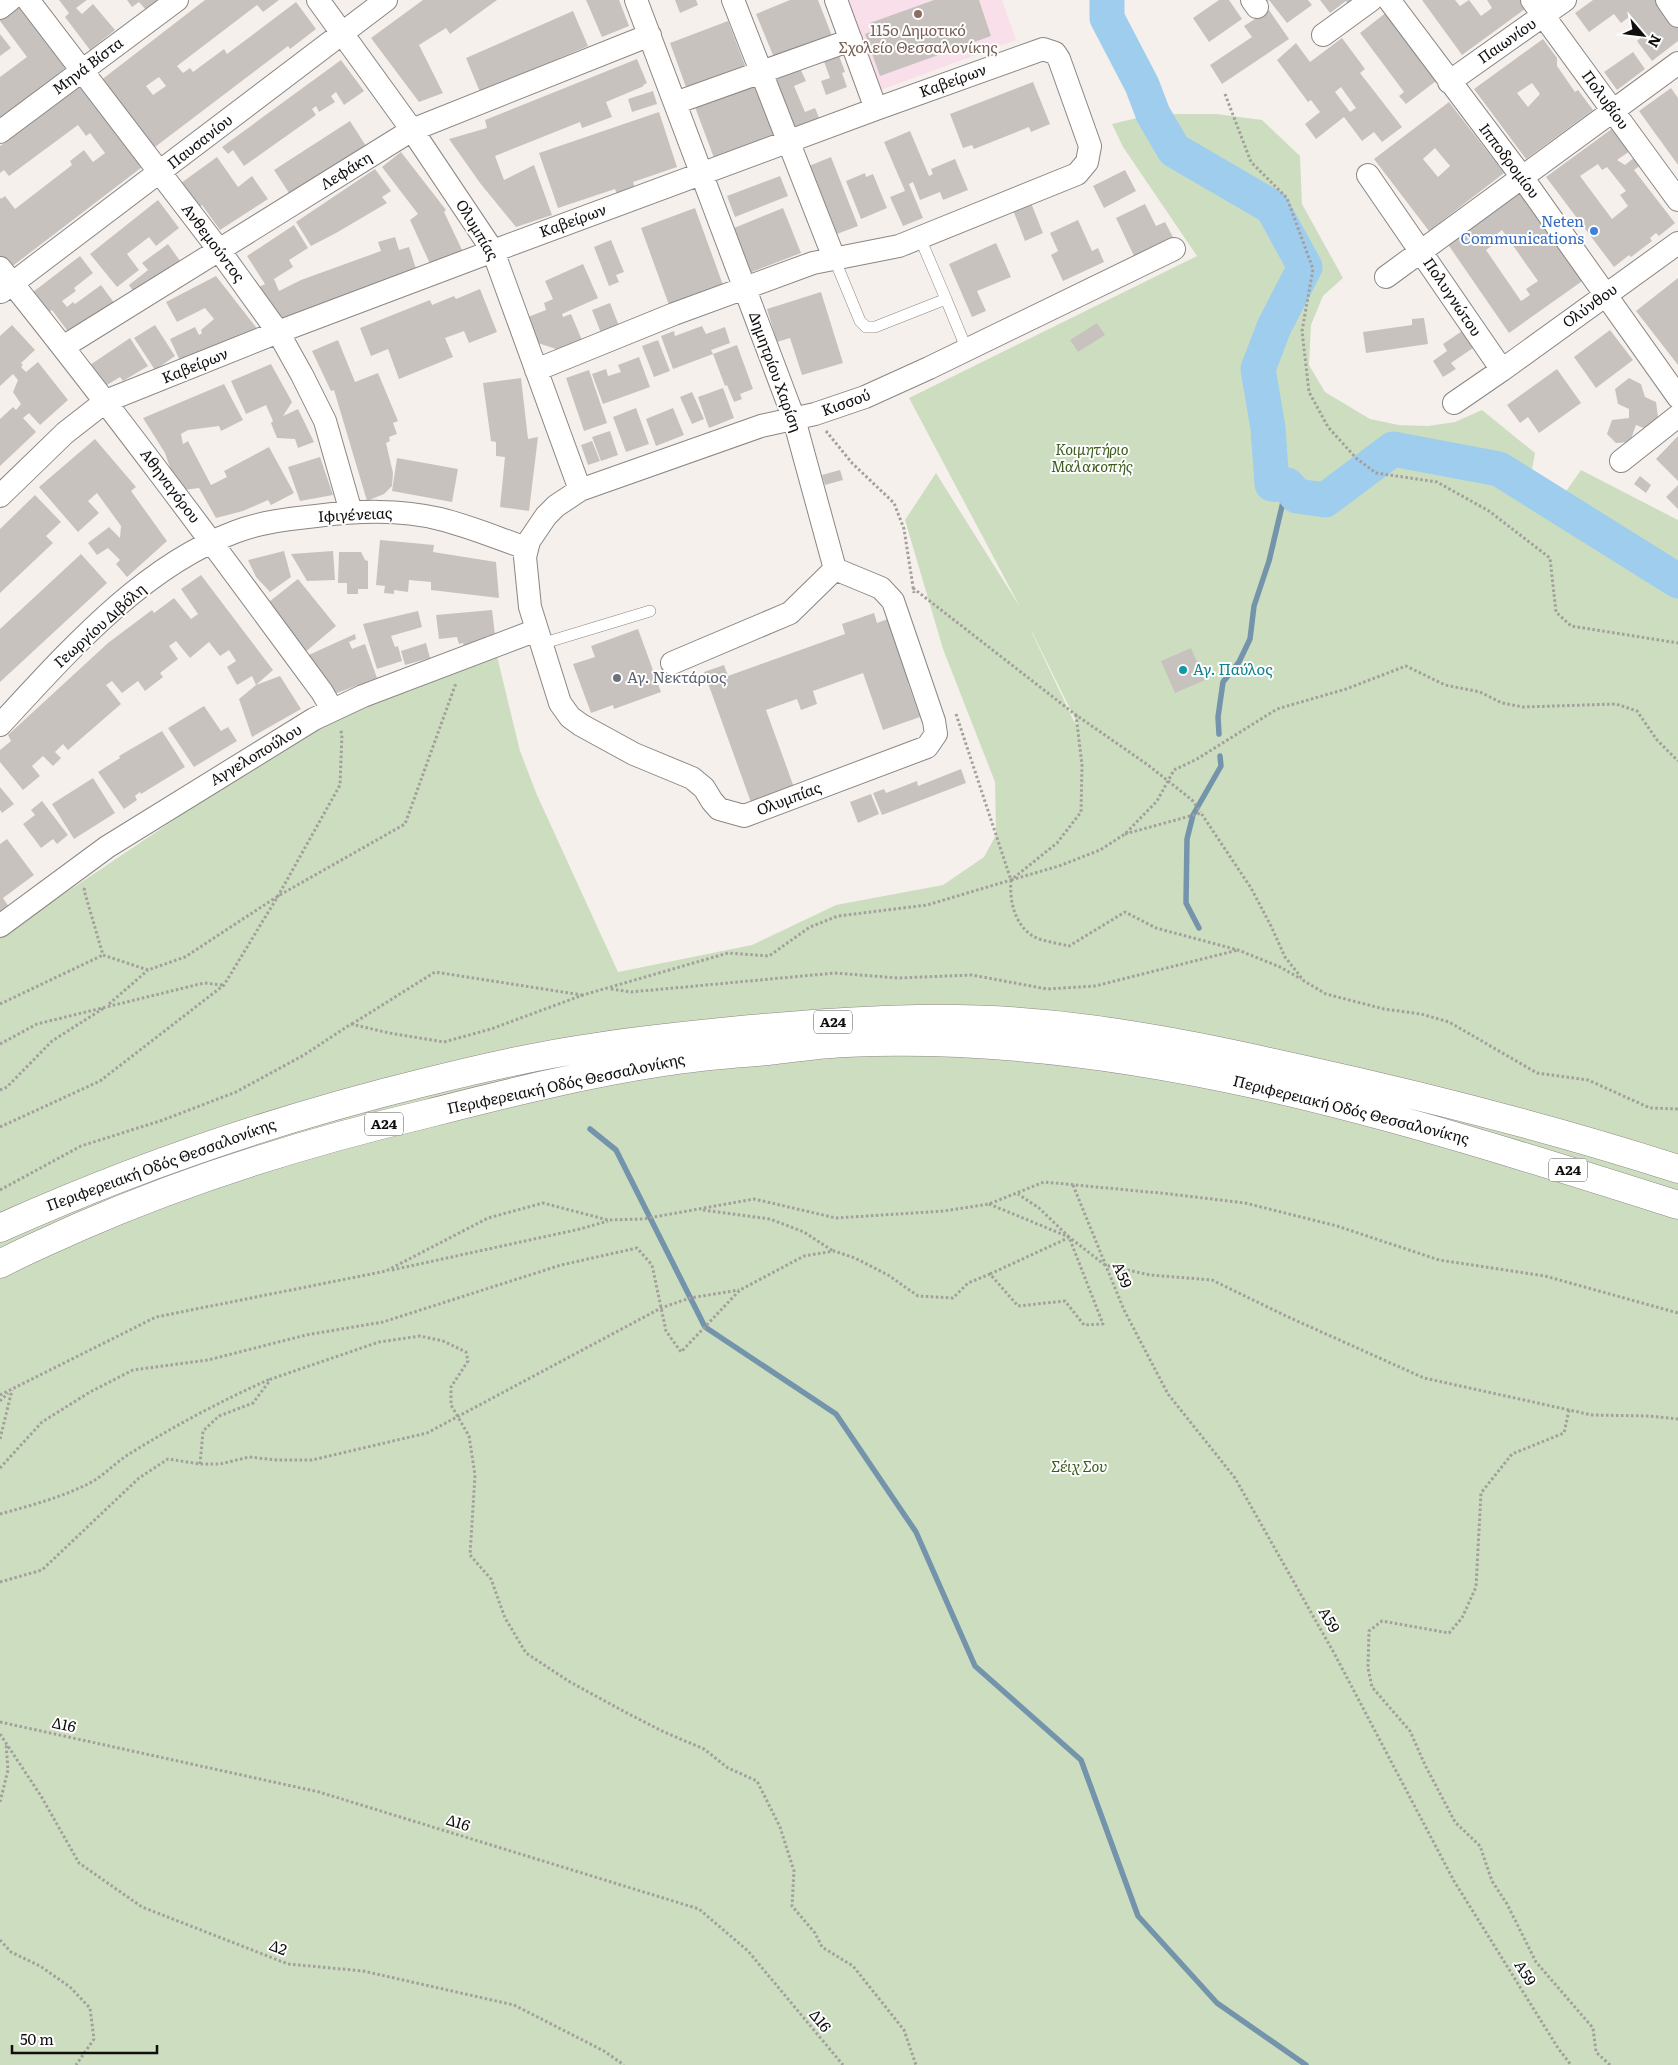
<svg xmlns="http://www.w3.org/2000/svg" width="1678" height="2065" viewBox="0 0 1678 2065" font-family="Literata,serif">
  <rect width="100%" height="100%" fill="#f6f0ec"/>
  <path fill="#f8dfe9" d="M845,0H1002L1016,40L878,91Z"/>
  <path fill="#cddec0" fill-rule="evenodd" d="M1153,114H1217L1262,120L1300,156L1302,204L1343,278L1323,296L1311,325L1309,365L1325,392L1370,419L1399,425L1428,426L1455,422L1482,410L1535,453L1531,475L1552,511L1581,470L1678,520V2065H0V937L257,764L350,711L413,690L451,673L497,656L520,751L537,795L618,972L752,945L836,905L943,885L984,857L996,835L995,782L943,649L905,520L936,473L1020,607L909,398L1197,256L1123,147L1112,124ZM1031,631L1032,632L1079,727L1074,721Z"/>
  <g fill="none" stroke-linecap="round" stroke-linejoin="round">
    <path stroke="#7494ab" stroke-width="5.5" d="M1219,734L1218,717L1223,682L1239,662L1250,639L1254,606L1269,561L1287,485
      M1199,928L1186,903L1187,839L1193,815L1221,766L1220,756
      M590,1129L616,1150L705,1327L836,1414L916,1532L975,1666L1081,1760L1138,1916L1217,2003L1306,2065"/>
    <path stroke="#9ecdee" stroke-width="35" d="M1107,0V18L1142,85L1153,114L1174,150L1272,207L1305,267L1274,327L1258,369L1268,428L1272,484L1287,485L1297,496L1325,500L1393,449L1499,469L1678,581"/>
  </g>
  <path fill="#c8c2bf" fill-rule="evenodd" d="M59,0H87L76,8L82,14L93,4L115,30L90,50L65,17L69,13Z
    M127,0H159L146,10L139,2L132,7Z
    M205,0H279L263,12L257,5L177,66L183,73L190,68L193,72L224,49L227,54L296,2L316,29L290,49L288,46L151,150L100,81ZM159,77L166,86L153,95L146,86Z
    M423,0H497L450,34L446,28L419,45L443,93L419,102L371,38Z
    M586,0H619L629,26L602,37Z
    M675,0H696L698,5L680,13Z
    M790,0H818L832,36L775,60L756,14Z
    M934,0H979L991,36L880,76L865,34L873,31L870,23Z
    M1219,0H1229L1242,19L1209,42L1193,18Z
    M1264,0H1308L1312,5L1287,23L1269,0L1266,2Z
    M1320,0H1354L1348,4L1346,1L1330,13Z
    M1422,0H1455L1460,6L1469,0L1481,16L1492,8L1487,0H1525L1529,6L1462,55Z
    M1593,0H1660L1678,24V41L1652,61L1637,41L1643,36L1629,17L1621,23L1614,14L1589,32L1575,13Z
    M24,1L71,64L0,118V77L27,57L0,21V18Z
    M1392,8L1436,81L1406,104L1399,96L1404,92L1360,33Z
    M1269,10L1289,39L1222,84L1210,65L1252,37L1244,26Z
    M573,11L588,46L480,92L466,58Z
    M728,21L746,68L687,90L670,43Z
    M0,34L11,48L0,56Z
    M1342,38L1365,69L1360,73L1402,127L1382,142L1374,132L1362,141L1344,117L1316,139L1305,124L1320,112L1311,100L1308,102L1277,60L1296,43L1310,62ZM1341,87L1356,108L1350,112L1335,92Z
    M1543,39L1557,58V66L1575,92L1578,90L1593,110L1526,159L1474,89ZM1532,83L1540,94L1528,107L1517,93Z
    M837,50L845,72L842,73L847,87L826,95L821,81L830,78L822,56Z
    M1633,52L1645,69L1617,90L1604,72Z
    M637,59L647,83L643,85L644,86L606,102L612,117L582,128L580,122L495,156L504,180L534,165L552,215L516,227L480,183L449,139L487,128L485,120Z
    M341,60L364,91L344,105L336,92L331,96L335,102L319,112L316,106L312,109L316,115L244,166L233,150L228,154L222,147Z
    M798,64L806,81L794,86L805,112L815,108L820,120L796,131L772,76Z
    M1033,82L1050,124L1031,132L1029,127L974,149L972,145L963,148L950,114Z
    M85,83L146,164L10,268L0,256V197L1,199L5,196L15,209L72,165L70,161L84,150L93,162L105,153L90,133L86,136L78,125L9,176L4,170L0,173V146Z
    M755,85L774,136L714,158L695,107Z
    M1671,88L1678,98V165L1639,111Z
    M653,91L657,104L632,112L628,99Z
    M1449,102L1504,173L1429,231L1374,159ZM1435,148L1450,166L1438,177L1423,159Z
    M659,112L677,167L633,182L635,188L617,194L615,189L558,208L539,153Z
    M350,121L366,146L291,196L274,170Z
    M1613,128L1630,151L1617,160L1625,165L1640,153L1646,161L1634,170L1675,223L1659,236L1656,233L1650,238L1652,241L1631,257L1629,255L1614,267L1546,177ZM1598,164L1602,170L1607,167L1626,191L1620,195L1628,206L1612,219L1580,176Z
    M910,131L929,176L933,174L931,169L955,159L968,190L943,200L940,192L920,200L913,182L909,184L923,218L903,226L890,197L905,191L884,142Z
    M401,152L446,210L444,212L463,252L431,266L410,220L418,214L382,167Z
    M217,157L238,187L252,176L268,199L220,230L202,205L199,208L181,183Z
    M831,157L858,226L837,234L809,166Z
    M375,169L391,191L382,197L387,203L336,233L311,246L296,222Z
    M1125,170L1136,191L1104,208L1093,186Z
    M865,173L866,177L873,174L887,208L861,219L846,181Z
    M780,176L788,196L735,217L727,196Z
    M1526,188L1588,277L1509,333L1447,243ZM1502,230L1538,281L1526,289L1530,295L1521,301L1486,250L1501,239L1497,234Z
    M158,200L179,228L156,246L149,237L127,254L139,270L117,287L90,254Z
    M1031,203L1043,233L1025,241L1013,210Z
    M1145,204L1156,226L1165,222L1173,237L1134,256L1116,218Z
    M695,208L723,285L669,305L641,228Z
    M783,208L801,253L749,273L734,228Z
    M1078,220L1092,251L1098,248L1104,262L1063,281L1051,255L1058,251L1050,233Z
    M294,225L308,248L289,260L293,267L274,279L279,291L301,280L381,251L378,242L395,237L399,250L409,247L417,272L342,298L341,296L280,319L257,288L265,284L247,256Z
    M611,240L624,272L616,275L619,282L609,286L594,247Z
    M996,243L1011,277L977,291L986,311L972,317L949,264Z
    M168,244L183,265L137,297L129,285L148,270L142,263Z
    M80,256L93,273L74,288L76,291L62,301L67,307L73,302L75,304L101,285L115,304L95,319L92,315L69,333L52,310L48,313L33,292Z
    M583,264L598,298L562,314L563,317L571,314L584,345L565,352L535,342L528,317L546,310L544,303L553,299L545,281Z
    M216,276L259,331L182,365L170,339L195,327L199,335L202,333L201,330L214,319L205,308L177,322L166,302Z
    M1678,278V365L1636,311Z
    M480,289L497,332L469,343L464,331L445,338L453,357L399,379L388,349L371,356L360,328L430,300L432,305L454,296L456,299Z
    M821,292L843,363L802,375L790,338L777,342L767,309Z
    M610,303L619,326L601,333L592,310Z
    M1424,318L1428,344L1366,353L1363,332L1412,325V319Z
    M1097,323L1105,335L1078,352L1070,340Z
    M12,325L35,350L21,363L23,365L21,367L26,372L38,362L68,400L40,425L29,413L23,418L36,432L0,466V419L13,407L16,410L21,404L13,392L18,380L13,374L0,386V336Z
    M155,325L175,356L155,370L134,338Z
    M702,326L706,334L725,327L730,343L711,350L713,354L673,369L661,336L674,331L675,336Z
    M1468,327L1479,344L1451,363L1456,369L1443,377L1433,361L1447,351L1443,344Z
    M1610,330L1633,360L1596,388L1574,357Z
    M130,338L148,366L123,381L120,377L99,390L84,369Z
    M338,340L355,382L378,373L398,421L393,423L397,434L389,437L390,441L386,443L393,473L392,486L384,494L367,501L334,390L331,391L312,351Z
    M658,340L670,371L654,377L642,346Z
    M737,345L753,389L740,394L742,399L734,402L727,385L725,386L713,354Z
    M639,357L650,387L603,404L592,374L606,369L608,376L621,372L618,365Z
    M271,364L292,402L283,416L298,409L314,442L298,448L295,439L277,438L271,423L273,421L266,405L246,414L231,381Z
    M1557,369L1581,403L1539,433L1528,417L1520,423L1507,405Z
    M589,370L607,423L584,431L566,378Z
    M521,378L528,439L538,437L529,511L500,507L505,457L496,456V442L491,441L483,383Z
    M1629,378L1641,384L1645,397L1656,402L1658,417L1644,428L1636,425L1630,442L1616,443L1607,434L1612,420L1629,418V409L1618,404L1615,389Z
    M224,384L243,420L221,431L219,426L188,430L181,434L183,444L188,441L211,485L227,477L224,471L269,447L294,493L271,505L268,500L243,511L216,518L199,488L184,490L175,482L165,453L143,418Z
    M723,388L734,418L709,428L698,397Z
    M692,392L704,419L692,424L680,397Z
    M636,408L649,444L626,452L613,417Z
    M673,408L684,435L656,446L646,419Z
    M610,431L618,455L601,461L592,437Z
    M1678,436V481L1656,459Z
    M95,439L136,487L131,491L167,541L127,577L116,564L120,560L108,548L97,555L88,543L109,527L120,538L121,526L97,493L88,501L99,513L78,532L39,487Z
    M592,441L600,461L588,465L581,445Z
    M320,457L333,495L300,501L288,467Z
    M397,458L458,469L452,502L392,491Z
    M840,470L843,480L825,485L822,475Z
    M1640,476L1651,485L1646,493L1634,484Z
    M1678,485V509L1666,497Z
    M35,495L61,522L46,536L53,543L0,593V529Z
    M380,540L434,545L433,552L496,562L499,598L431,590V582L409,580L408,592L394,590V594L384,593L385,586L376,585Z
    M284,551L291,577L270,592L256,577L248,560Z
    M333,551L335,580L307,581L291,554Z
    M339,552H361L365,560L368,561V589H358V594H347V583H338Z
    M81,554L107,583L0,682V629Z
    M201,575L273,670L256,685L280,676L301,709L252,737L239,699L256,685L252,676L237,685L227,667L236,661L229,650L220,656L209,642L190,658L176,641L169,646L178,659L160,673L163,677L145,691L138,681L122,693L112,681L106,685L121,704L68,750L63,744L55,752L61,758L53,766L43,756L32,766L40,776L23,790L0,762V750L11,741L8,735L108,643L152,610L154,613L174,598L191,619L198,614L181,589Z
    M298,579L336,626L304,653L265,605Z
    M492,610L495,635L486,636L487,638L479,639L480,642L464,647L463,643L459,644L457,637L439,639L436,615Z
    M418,611L422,627L391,636L395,647L398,646L402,661L377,669L363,624Z
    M874,613L877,623L893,617L916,680L908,683L920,717L883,730L863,673L813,691L817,704L801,710L797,699L766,710L796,793L753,808L704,672L724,665L728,676L845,634L842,624Z
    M638,629L661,692L614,709L613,705L591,713L573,664L595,657L591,646Z
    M355,634L356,639L349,642L352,649L365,644L377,678L329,696L302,658Z
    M426,643L430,658L405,665L401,651Z
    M1191,648L1205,680L1175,693L1161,661Z
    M204,706L221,731L228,727L237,741L194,767L168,728Z
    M162,731L185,767L141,794L140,792L135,796L137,800L124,809L98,772L120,758L119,756Z
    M961,769L966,783L882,815L873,793L884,789L886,793L917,781L918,786Z
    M93,778L115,813L74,839L52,804Z
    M0,787L14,804L2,813L0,810Z
    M871,794L879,814L858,823L850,802Z
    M42,801L68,835L57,844L53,839L41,848L23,824L35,815L31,810Z
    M7,839L34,875L3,898L9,907L0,914V844Z"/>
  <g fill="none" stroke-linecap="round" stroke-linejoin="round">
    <defs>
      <path id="service" d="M920,238L946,299
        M834,258L860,321L866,327H875L946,299L967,350
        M541,644L650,611"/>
      <path id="minor" d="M28,0L219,250L278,332L302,375L325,421L351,512
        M318,0L412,130L493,251L580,490
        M636,0L794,419L835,569L790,613L672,663
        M733,0L834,258
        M836,0L876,109
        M1252,0L1257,7
        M1389,0L1522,177L1678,397
        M1532,0L1678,200
        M1667,0L1678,16
        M0,8L10,0
        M1323,35L1371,0
        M1449,82L1565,0
        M675,103L851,40
        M0,132L177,0
        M1368,175L1502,370L1454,403
        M0,268C111,406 217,549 322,692L332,709
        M1386,277L1678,63
        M1,292L386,0
        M63,347L412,130L650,35
        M1502,370L1678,243
        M1621,461L1678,416
        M0,496L65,433L106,401L278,332L493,251L876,109L1043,49L1055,53L1059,59L1090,146L1087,162L1077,174L899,246L813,263L674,314L536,370
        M835,569L881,588L893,601L934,721L936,734L927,747L744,816L719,809L712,801L704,788L692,778L634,754L581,725L570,717L560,703L530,607L525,557L529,541L546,516L556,506L580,490L761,426L815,414L865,397L929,368L1174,249
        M0,725C67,653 141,567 235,532C261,522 288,519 316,516C357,511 399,509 440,519C469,526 497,538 526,548
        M0,926L107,847L314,719L363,696L537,630"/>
      <path id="trunk" d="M0,1228C138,1166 279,1118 426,1082C482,1068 538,1055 596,1047C647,1039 699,1034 751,1029C849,1020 947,1014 1045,1024C1131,1032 1217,1050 1301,1069C1428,1097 1554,1129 1678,1169
        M0,1264C26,1250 53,1239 79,1227C191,1178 307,1142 426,1114C504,1094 584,1074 664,1062C698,1056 733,1054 768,1051C793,1048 820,1044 846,1043C1131,1030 1409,1120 1678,1205"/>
    </defs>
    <use href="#service" stroke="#8c8683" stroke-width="12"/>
    <use href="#minor" stroke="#8c8683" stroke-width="24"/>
    <use href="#trunk" stroke="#8c8683" stroke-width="29"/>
    <path stroke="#a39f9c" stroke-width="3" stroke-dasharray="2.5 2.5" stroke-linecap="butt" d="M1225,94L1251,162L1287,198L1313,269L1302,331L1309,392L1328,427L1356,458L1376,473L1437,482L1489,511L1550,558L1556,612L1571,626L1678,643
      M826,431L852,463L894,503L904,529L914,593
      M913,588L1076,715L1148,765L1192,800L1201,812
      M956,714L1011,880L1059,866L1100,850L1125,834L1157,801L1174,770L1197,759L1277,709L1346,689L1406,666L1445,685L1480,692L1502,703L1523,707L1616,704L1637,711L1657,740L1678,761
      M1125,834L1201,813L1251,888L1271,926L1285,957L1304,981L1326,994L1384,1009L1421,1014L1449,1022L1537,1073L1588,1080L1650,1108L1678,1109
      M1011,880C1009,903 1016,930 1039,939C1049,942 1060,944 1069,946L1125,912L1156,928L1238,950L1280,967L1301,979
      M85,888L84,890L103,955L148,970L185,957L278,896L405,824L456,683
      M611,989L631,992L835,973L898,978L972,975L1047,989L1095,986L1238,950
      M0,1004L103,955
      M109,1004L148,970
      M352,1024L435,972L582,995
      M0,1044L37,1024L204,983L223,985
      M0,1090L7,1087L52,1041L104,1008
      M0,1127L100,1081L224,985L278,896L340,785L342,734L340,729
      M1073,1185L1124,1310L1168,1394L1235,1478L1334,1653L1454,1881L1558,2048L1571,2065
      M0,1190L81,1146L163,1120L236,1092L304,1055L351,1024L389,1033L444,1042L491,1029L583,995L728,953L769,956L810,927L838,916L927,905L1011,880L1057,843L1081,812L1082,765L1076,715
      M989,1204L1069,1237L1105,1265L1150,1275L1212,1280L1286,1316L1424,1378L1592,1415L1648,1416L1678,1419
      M703,1210L770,1219L804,1232L833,1251
      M392,1270L580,1229L608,1221
      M990,1274L1068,1238
      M0,1395L156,1317L386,1271L488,1218L543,1203L608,1220L643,1219L754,1199L836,1218L944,1211L989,1204L1044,1182L1170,1194L1245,1203L1337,1226L1439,1260L1545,1276L1678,1313
      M0,1401L8,1393
      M1569,1410L1564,1433L1512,1454L1481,1493L1476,1587L1462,1618L1449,1633L1382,1621L1369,1631L1368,1668L1372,1687L1410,1731L1425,1765L1455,1822L1480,1846L1492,1881L1507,1904L1536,1962L1593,2028L1596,2052L1610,2065
      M0,1439L12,1390
      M200,1464L203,1431L219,1416L253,1403L271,1379L379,1342L420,1336L443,1341L466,1352L468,1361L451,1387V1405L469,1436L475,1475L470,1555L491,1579L505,1618L526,1653L570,1682L625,1712L664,1732L704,1749L728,1768L757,1781L780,1827L794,1871L792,1906L815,1933L822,1947L853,1966L904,2030L916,2065
      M0,1468L42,1422L90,1392L133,1370L208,1360L306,1335L383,1322L561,1265L637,1248L652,1265L666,1331L681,1352L740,1290L804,1256L834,1251L855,1258L888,1275L918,1296L953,1298L968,1283L990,1274L1018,1306L1065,1301L1084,1325L1103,1324L1069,1237L1039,1208L1018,1194
      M0,1514C29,1506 59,1498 86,1485C101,1478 113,1465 126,1456C172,1427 221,1401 270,1379
      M0,1582L42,1570L139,1478L168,1459L200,1464H220L249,1457L277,1460H312L427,1433L661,1308L690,1298L739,1290
      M0,1722L319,1792L699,1909L748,1951L843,2065
      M0,1734L41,1796L79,1863L142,1907L288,1964L363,1971L514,2005L604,2051L624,2065
      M0,1802L8,1770L6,1743
      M0,1940L11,1952L40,1966L70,1987L90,2008L94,2039L76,2065"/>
    <use href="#service" stroke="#fff" stroke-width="11"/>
    <use href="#minor" stroke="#fff" stroke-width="22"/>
    <use href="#trunk" stroke="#fff" stroke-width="28"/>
  </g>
  <circle fill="#8d6e63" stroke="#fefefe" stroke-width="2" cx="918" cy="14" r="5"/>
  <circle fill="#3f7fe0" stroke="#fefefe" stroke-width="2" cx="1594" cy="231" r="5"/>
  <circle fill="#0f9aa8" stroke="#fefefe" stroke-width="2" cx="1183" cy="670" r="5"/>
  <circle fill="#6b7280" stroke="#fefefe" stroke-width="2" cx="617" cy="678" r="5"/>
  <g text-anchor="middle" stroke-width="4" stroke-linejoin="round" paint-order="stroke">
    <g fill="#fefefe" stroke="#585756" stroke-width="1">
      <rect x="814" y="1010.5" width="38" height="23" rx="4"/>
      <rect x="365" y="1112.5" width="38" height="23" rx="4"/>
      <rect x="1549" y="1158.5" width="38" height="23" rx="4"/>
    </g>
    <g font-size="14" font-weight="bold" fill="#110f0e">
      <text x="833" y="1027">Α24</text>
      <text x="384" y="1129">Α24</text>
      <text x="1568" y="1175">Α24</text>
    </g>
    <g font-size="15" fill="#785e54" stroke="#fefefe">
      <text x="918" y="36">115o Δημοτικό<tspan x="918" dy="17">Σχολείο Θεσσαλονίκης</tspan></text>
    </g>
    <g font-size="15" fill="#110f0e" stroke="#fefefe">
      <text transform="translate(1507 41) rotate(-35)" y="5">Παιωνίου</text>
      <text transform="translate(88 66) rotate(-37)" y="5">Μηνά Βίστα</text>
      <text transform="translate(953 81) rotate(-20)" y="5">Καβείρων</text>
      <text transform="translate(1605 100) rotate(54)" y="5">Πολυβίου</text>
      <text transform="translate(200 142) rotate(-38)" y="5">Παυσανίου</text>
      <text transform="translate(1509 161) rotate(53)" y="5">Ιπποδρομίου</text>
      <text transform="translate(346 171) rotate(-32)" y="5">Λεφάκη</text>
      <text transform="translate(573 221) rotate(-20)" y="5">Καβείρων</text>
      <text transform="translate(477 230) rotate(59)" y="5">Ολυμπίας</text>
      <text transform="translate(213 243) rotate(53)" y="5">Ανθεμούντος</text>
      <text transform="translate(1452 297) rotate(56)" y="5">Πολυγνώτου</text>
      <text transform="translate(1590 306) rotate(-36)" y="5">Ολύνθου</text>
      <text transform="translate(195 366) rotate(-22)" y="5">Καβείρων</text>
      <text transform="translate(775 372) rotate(70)" y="5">Δημητρίου Χαρίση</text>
      <text transform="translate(846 403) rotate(-20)" y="5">Κισσού</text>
      <text transform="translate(170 486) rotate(53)" y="5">Αθηναγόρου</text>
      <text transform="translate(355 515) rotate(-3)" y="5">Ιφιγένειας</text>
      <text transform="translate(100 626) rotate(-42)" y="5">Γεωργίου Διβόλη</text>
      <text transform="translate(256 755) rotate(-31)" y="5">Αγγελοπούλου</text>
      <text transform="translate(789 799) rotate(-21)" y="5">Ολυμπίας</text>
      <text transform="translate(566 1084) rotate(-12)" y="5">Περιφερειακή Οδός Θεσσαλονίκης</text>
      <text transform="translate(1351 1110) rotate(14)" y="5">Περιφερειακή Οδός Θεσσαλονίκης</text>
      <text transform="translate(161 1165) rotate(-20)" y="5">Περιφερειακή Οδός Θεσσαλονίκης</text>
      <text transform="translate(1122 1275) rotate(67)" y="5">Α59</text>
      <text transform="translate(1329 1620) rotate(60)" y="5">Α59</text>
      <text transform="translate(64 1725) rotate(12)" y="5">Δ16</text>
      <text transform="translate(458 1823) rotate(17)" y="5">Δ16</text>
      <text transform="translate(278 1948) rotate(21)" y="5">Δ2</text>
      <text transform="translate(1525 1973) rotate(58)" y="5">Α59</text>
      <text transform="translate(820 2021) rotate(50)" y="5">Δ16</text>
    </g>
    <g font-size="15" fill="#366cbe" stroke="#fefefe" text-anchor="end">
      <text x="1584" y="227">Neten<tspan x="1584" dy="17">Communications</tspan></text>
    </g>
    <g font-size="15" font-style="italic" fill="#3c5b1c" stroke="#fefefe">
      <text x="1092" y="455">Κοιμητήριο<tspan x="1092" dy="17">Μαλακοπής</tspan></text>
      <text x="1079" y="1472">Σέιχ Σου</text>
    </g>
    <g font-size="15" fill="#0d838f" stroke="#fefefe" text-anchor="start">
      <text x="1193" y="675">Αγ. Παύλος</text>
    </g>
    <g font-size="15" fill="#5b616d" stroke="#fefefe" text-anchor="start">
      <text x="627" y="683">Αγ. Νεκτάριος</text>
    </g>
  </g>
  <g transform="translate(1643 35) rotate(118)" stroke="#fefefe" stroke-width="4" paint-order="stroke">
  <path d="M0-4L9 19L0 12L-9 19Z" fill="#110f0e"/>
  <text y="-8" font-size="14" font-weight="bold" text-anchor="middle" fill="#110f0e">N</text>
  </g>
  <path d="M12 2045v8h145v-8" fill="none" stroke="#110f0e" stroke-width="2.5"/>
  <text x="20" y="2045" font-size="15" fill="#110f0e" stroke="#fefefe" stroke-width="4" paint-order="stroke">50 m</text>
</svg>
